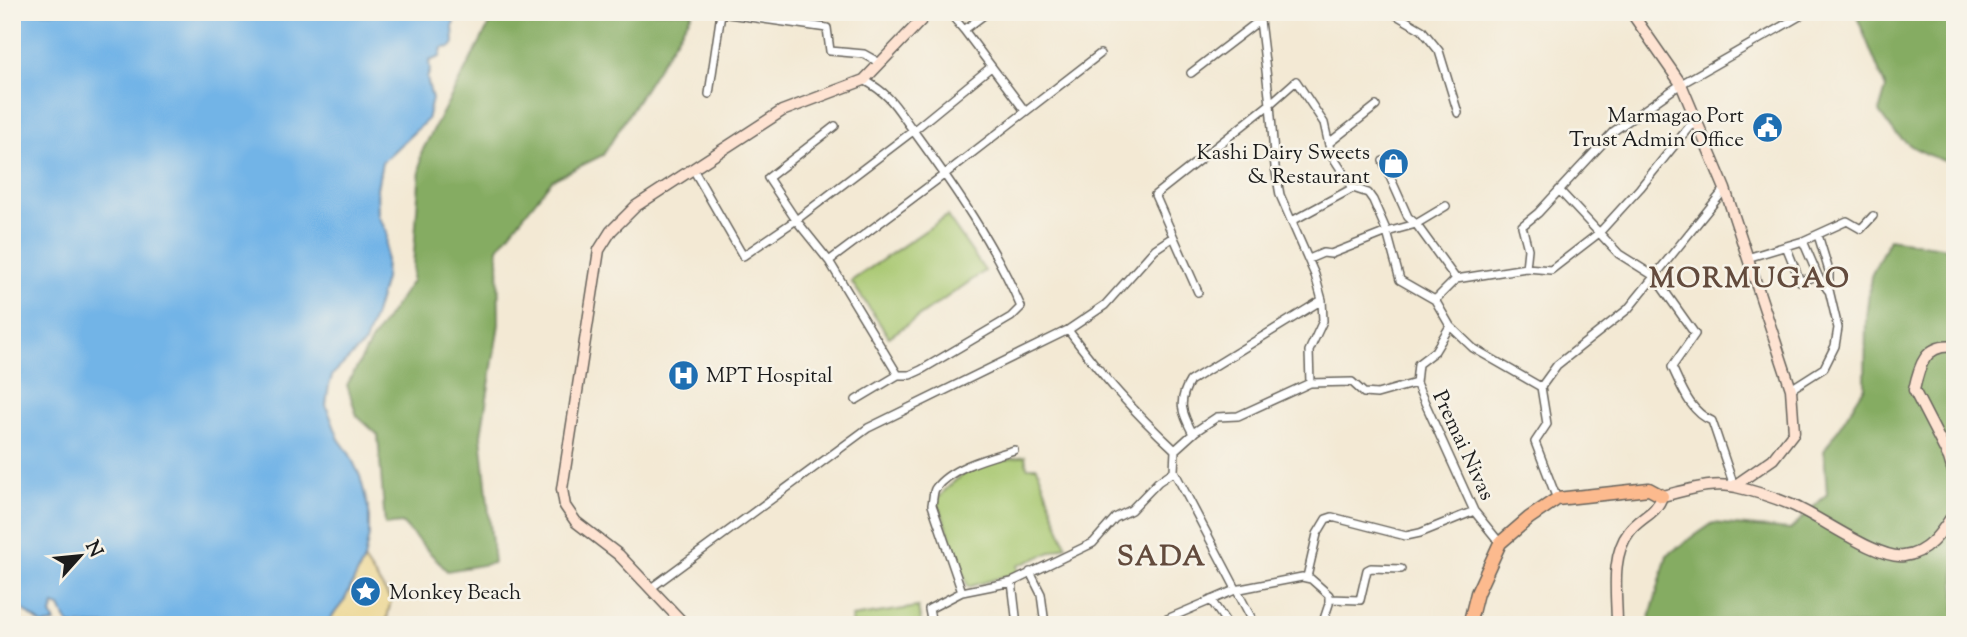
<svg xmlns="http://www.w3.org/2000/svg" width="1967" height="637" viewBox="0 0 1967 637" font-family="'Sorts Mill Goudy',serif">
  <rect width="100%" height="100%" fill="#f7f3e8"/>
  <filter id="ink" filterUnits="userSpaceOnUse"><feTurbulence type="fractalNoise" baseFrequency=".0143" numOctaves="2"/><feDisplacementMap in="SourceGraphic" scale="14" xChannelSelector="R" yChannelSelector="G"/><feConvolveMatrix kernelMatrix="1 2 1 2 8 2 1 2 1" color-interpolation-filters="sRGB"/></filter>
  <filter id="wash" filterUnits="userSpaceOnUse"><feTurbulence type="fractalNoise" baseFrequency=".00686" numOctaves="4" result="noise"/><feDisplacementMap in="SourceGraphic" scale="28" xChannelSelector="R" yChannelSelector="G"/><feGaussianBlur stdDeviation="1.57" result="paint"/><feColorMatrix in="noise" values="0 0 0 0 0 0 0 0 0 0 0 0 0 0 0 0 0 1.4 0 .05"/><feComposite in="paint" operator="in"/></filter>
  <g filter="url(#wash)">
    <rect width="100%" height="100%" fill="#f3e9d4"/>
    <path fill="#a7c76f" stroke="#627246" stroke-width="2" d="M947,216L985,271L889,337L851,281Z
      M1025,456L1027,467H1037L1066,546L1017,566L1019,572L968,587L937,500C964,465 983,464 1025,456Z
      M918,607L921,625H851L852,617Z"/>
    <path fill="#85ac62" stroke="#50643f" stroke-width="2" d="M496,12H693L603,155L552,180L498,248L499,324L481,435L494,563L447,571L402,523L385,525L378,435L357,416L347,385L372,340L412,281L421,153Z
      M1855,12H1955V165C1919,152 1901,146 1879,112L1886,88Z
      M1889,239L1955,249V625H1819L1779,619L1767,625H1648L1667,555L1713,523L1790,530L1827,494L1824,451L1865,387L1866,317L1871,276Z"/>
    <path fill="#eeda9e" stroke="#857b5d" stroke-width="2" d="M364,560L391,600L386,623L325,625L344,601Z"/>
    <path fill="#72b4e7" stroke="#476882" stroke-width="2" d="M12,12H456L453,26L454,43L451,47L442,48L440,57L429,61L430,71L427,78L432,99L427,120L382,162L377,188L378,216L387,232L385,279L375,314L365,343L333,374L329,385L326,405L339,439L349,453L360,476L369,511V535L364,560L344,601L325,625H70L67,622L60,607L54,605L51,614L55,623L43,625L12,601Z"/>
  </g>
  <g filter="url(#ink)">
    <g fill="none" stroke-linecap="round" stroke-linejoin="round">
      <defs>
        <path id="street" d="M949,12L964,30L988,12
          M1391,12L1422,30L1439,51L1458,113
          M964,30L1025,111
          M1191,73L1260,20
          M709,94L721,13L827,28L830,51L864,54L880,63
          M835,126L768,178L796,220L913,131L991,67
          M1329,143L1376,106
          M1383,161L1408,217L1416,224L1456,279
          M693,169L743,256L796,220L829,261L898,375H910L921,370L1011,317L1021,307C994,244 955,188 915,133C896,108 893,96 864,80
          M1559,190L1619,254L1654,276L1695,334L1672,367C1682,388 1690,412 1712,421L1734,486
          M1292,221L1353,188
          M1803,241L1818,276L1828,290
          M1786,246L1800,281L1818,276
          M1747,258L1803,241L1847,221L1861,229L1873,216
          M1309,259L1323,253L1331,254L1387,232L1416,224L1446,206
          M829,261L945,174L1100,54
          M1526,268L1528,249L1522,226L1538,213L1614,131L1681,84L1807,12
          M1198,292L1155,195L1270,104L1296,81L1324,123L1331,154L1353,188L1368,193L1373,200L1387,232L1400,280L1435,300L1450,326L1473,348L1541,387
          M1435,300L1456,279L1526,268L1551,270L1599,233L1640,188L1689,127L1698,121
          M1068,330C1103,377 1132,410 1175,450
          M1310,383L1352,382L1364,393L1377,394L1416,383L1474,511L1500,543
          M1416,383L1418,364L1435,351L1450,326
          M1791,389L1824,368L1835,346L1838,328L1829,290V271L1818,235
          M856,400L898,375
          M1193,434C1182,413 1177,402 1190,381L1322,300
          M1557,499L1535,442L1547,424L1541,387L1557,365L1628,309L1725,189
          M1030,572L1041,594L1045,625
          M1307,577L1317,534L1326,519L1332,517L1406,536L1420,533L1474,511
          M1012,582L1017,625
          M651,588L868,428L1068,330L1105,305L1155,249L1173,237
          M962,592L1012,582L1093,543L1115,518L1131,510L1158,482L1174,471
          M1330,599L1360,600L1367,570L1371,568L1401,569
          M1211,600L1228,625
          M932,625L929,609L962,592L932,505C933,500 933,493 935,489C950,467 991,457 1014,450
          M1153,625L1235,590L1302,577L1311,579L1329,595V604L1322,625
          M1255,625L1174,471L1175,450L1196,431L1217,417L1238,416L1310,383L1309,351L1323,321L1322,300L1315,275L1280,195L1275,167L1270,104L1259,12"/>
        <path id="secondary" d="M1631,12L1681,84L1725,189L1791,389L1794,432L1773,459L1734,486
          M1955,347C1925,343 1919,366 1914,390L1949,458L1955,478
          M685,625L619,555L576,522L565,506L562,489L599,250L611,231L636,206L782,111L864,80L929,12
          M1617,625C1617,595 1610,557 1629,532C1640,517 1657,514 1662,496C1685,491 1712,481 1736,487C1754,491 1775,498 1792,505C1819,516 1878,560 1904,556C1929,553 1942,531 1955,512"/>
        <path id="primary" d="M1469,625L1477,593L1500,543L1529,518L1557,499L1649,489L1662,496"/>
      </defs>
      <use href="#street" stroke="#67645c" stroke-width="10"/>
      <use href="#secondary" stroke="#67645c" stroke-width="13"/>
      <use href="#primary" stroke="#67645c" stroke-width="15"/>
      <use href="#street" stroke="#fff" stroke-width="7"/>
      <use href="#secondary" stroke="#fee3d2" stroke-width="10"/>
      <use href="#primary" stroke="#fcba8e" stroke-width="12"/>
    </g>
  </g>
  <defs>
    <symbol id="civic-disc" viewBox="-11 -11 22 22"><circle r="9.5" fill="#1f6fb2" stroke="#f7f3e8"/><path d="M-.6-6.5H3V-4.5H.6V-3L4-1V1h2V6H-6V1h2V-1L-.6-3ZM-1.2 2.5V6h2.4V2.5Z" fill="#fff"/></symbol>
    <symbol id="shop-disc" viewBox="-11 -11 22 22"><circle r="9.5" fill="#1f6fb2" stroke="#f7f3e8"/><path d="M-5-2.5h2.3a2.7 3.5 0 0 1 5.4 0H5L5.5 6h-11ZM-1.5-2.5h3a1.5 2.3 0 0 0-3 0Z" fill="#fff"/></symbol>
    <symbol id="hospital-disc" viewBox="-11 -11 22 22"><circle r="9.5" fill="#1f6fb2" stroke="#f7f3e8"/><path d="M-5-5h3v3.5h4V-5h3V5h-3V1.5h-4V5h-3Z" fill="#fff"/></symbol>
    <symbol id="sight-disc" viewBox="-11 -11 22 22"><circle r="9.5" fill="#1f6fb2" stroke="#f7f3e8"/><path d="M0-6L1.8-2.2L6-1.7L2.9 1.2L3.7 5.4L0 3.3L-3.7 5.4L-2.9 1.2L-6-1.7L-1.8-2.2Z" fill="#fff"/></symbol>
  </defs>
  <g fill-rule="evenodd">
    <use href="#civic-disc" x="1750" y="110" width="35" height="35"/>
    <use href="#shop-disc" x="1376" y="146" width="35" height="35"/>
    <use href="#hospital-disc" x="666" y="358" width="35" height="35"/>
    <use href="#sight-disc" x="348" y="574" width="35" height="35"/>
  </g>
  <g text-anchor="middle" stroke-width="5" stroke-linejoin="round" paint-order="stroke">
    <g font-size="21" fill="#1c1c1c" stroke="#f7f3e8" text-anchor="end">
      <text x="1744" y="122">Marmagao Port<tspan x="1744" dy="24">Trust Admin Office</tspan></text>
      <text x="1370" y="159">Kashi Dairy Sweets<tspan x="1370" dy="24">&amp; Restaurant</tspan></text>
      <text x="706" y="382" text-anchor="start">MPT Hospital</text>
      <text x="389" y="599" text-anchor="start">Monkey Beach</text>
    </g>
    <g font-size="21" fill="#1c1c1c" stroke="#f7f3e8">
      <text transform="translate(1464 445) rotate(65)" y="7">Premai Nivas</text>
    </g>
    <g font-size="28" font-weight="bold" letter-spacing="2" fill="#634b3d" stroke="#f7f3e8">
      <text x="1750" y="287">MORMUGAO</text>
      <text x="1162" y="565">SADA</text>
    </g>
  </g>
  <rect width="1967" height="637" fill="none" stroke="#f7f3e8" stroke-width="42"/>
  <g transform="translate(80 556) rotate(63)" stroke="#f7f3e8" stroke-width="5" paint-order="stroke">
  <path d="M0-5L12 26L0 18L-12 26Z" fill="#1c1c1c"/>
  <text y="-10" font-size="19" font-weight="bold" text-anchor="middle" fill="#1c1c1c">N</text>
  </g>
</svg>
